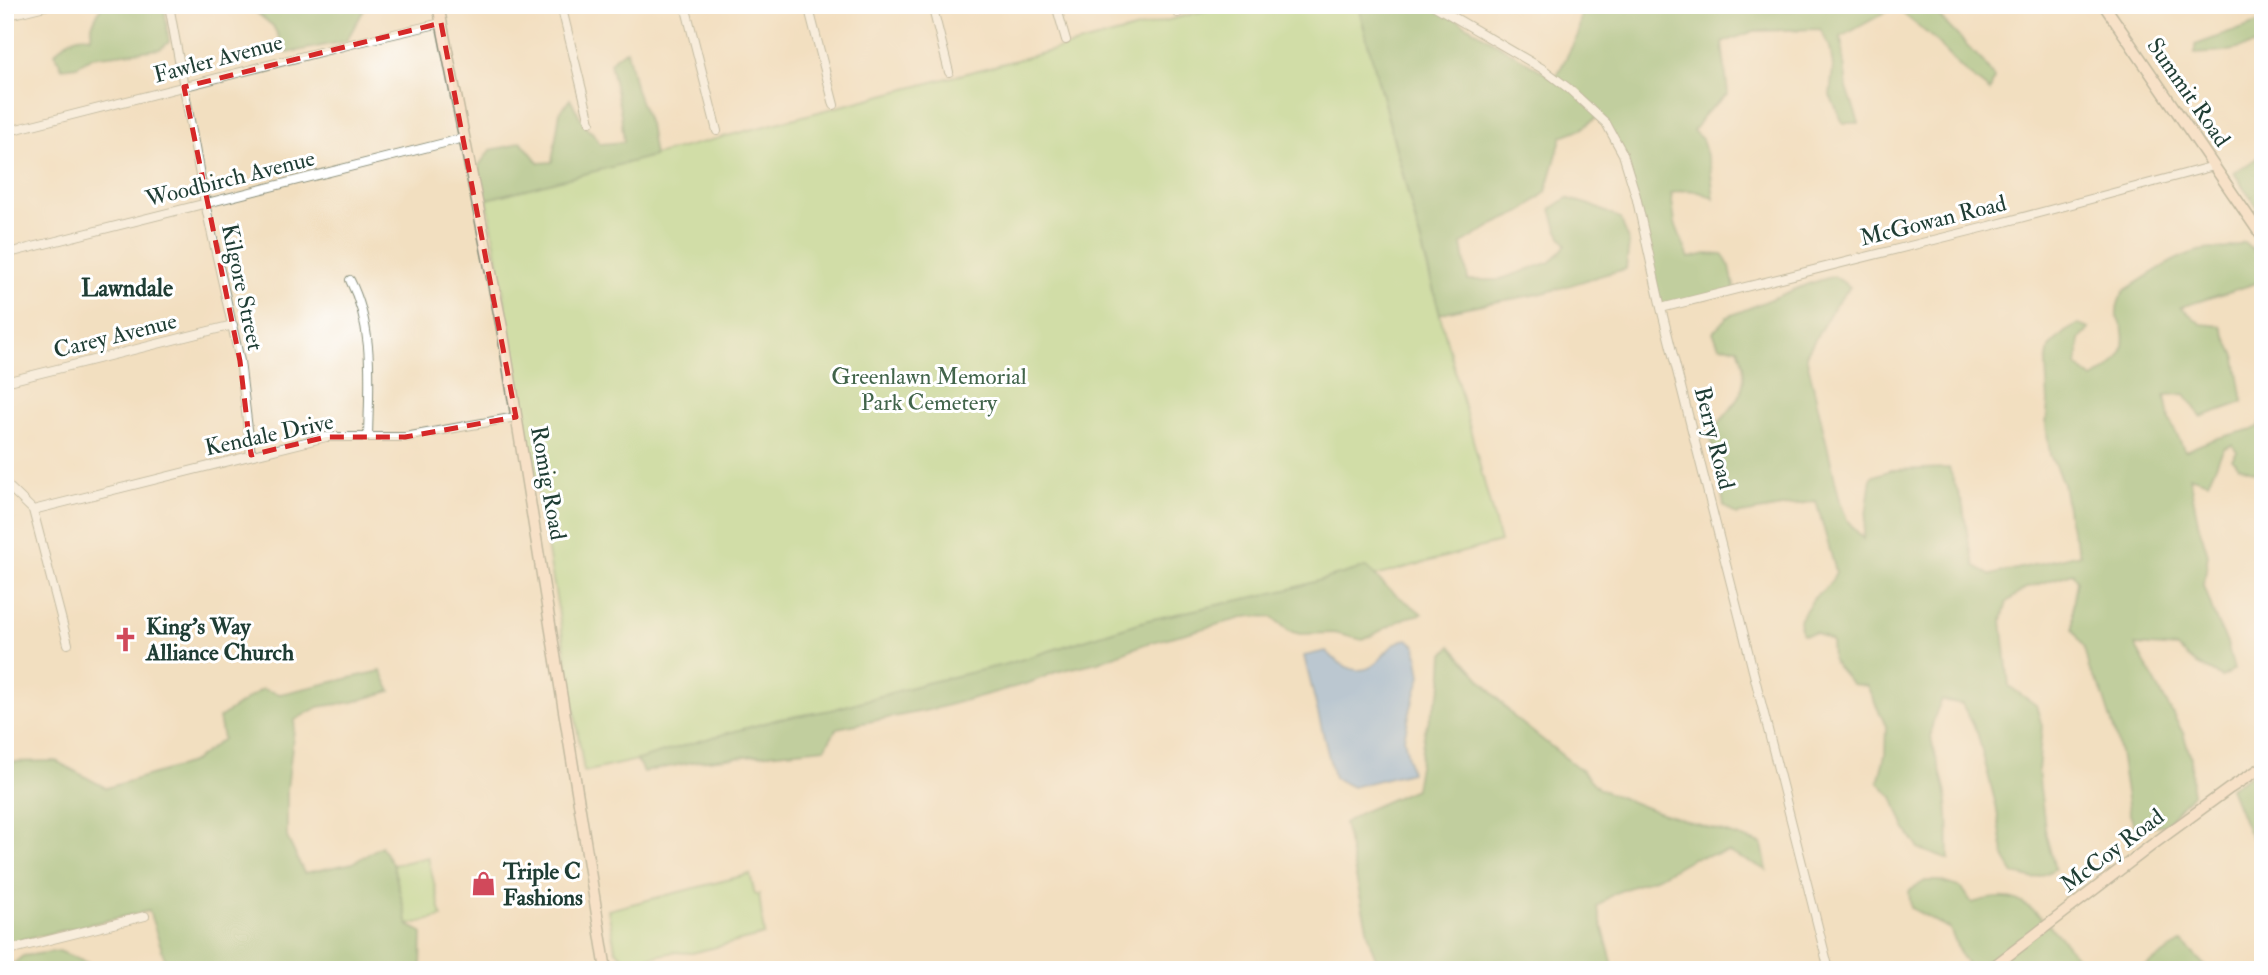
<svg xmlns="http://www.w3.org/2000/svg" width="2268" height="975" viewBox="0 0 2268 975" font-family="'IM FELL Double Pica',serif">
  <rect width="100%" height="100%" fill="#fff"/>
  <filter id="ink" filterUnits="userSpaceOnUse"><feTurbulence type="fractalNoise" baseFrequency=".0143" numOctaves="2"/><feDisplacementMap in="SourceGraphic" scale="14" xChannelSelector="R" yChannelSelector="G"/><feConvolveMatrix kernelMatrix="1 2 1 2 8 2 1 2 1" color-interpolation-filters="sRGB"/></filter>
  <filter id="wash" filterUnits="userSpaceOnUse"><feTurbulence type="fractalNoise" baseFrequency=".00686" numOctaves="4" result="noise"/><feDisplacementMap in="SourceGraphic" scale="28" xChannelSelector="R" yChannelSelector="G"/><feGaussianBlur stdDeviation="1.57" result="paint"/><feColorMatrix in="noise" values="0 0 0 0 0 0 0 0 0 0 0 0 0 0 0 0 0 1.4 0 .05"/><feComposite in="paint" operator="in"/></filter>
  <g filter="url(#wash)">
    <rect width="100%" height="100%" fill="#f2dfc0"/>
    <path fill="#a8db8a" stroke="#648c5f" stroke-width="2" d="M1226,5H1358L1500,542L1000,678L584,772L561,626L487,199Z
      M428,857L442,917L408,925L393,865Z
      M750,874L755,895L759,894L764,935L692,953L674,952L632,961L625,959L615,949L608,910Z"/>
    <path fill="#86bb76" stroke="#527c55" stroke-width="2" d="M102,5H164L169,42L160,49L92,57L77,66L62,68L55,53C65,41 76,34 91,37L92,25Z
      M247,5H367L346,41L287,53L273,26Z
      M1358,5H1433L1555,79L1578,35L1582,5H1736V9L1791,10L1809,5H1928L1984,63L1994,78L1990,91L1962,69L1934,39L1895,7L1841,37L1847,88L1859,123H1843L1830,95L1833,67L1830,47L1820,29L1754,31L1722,43L1728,93L1704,115L1693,131L1702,139L1710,166L1714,198C1698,191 1688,187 1671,194L1675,223L1689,258L1707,254L1723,255L1730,267L1735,291L1661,308L1628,167L1599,116L1581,129L1562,136L1546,192L1522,212L1493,225L1462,244L1468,280H1498L1551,262L1566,245L1557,229L1551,209L1567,198L1593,206L1621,219L1629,243L1626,269C1599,275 1573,285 1547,292C1511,301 1475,303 1440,314Z
      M2263,21V43L2225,52L2195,54V45Z
      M627,50L636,90L649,124L654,156L487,199L478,167L490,150L510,146L521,141L539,163L552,162L560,112L570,99L588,130L592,132L600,144L624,142L621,114L610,63L616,56Z
      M2263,138V216L2234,173L2259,157Z
      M2244,242L2263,259V281L2181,307L2201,324L2221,326L2236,358L2243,402L2201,417L2185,394L2165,395L2169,419L2185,451L2214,439L2257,428L2263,419V476L2239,466L2232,459L2237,451L2233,445L2224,448L2208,482L2189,476L2198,522L2208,554L2204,585L2215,618L2227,643L2234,669L2222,677L2195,663L2177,648L2135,645L2183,733L2191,758L2192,794L2165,825L2147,826L2136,830L2129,812L2120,753L2114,730L2102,692L2089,669L2084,648L2073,629V604L2077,581L2073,573L2026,588L2007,602L2002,620L2009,686L2036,705L2042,726L2038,771L2040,788L2046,835L2055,869L2034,879L2014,874L2005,859L1996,805L1977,732L1962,704L1942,700C1920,740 1937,750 1945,789C1950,812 1948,837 1949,860L1919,849L1905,828L1893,797L1878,782L1885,755L1886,726L1867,686L1852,684L1832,661L1831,641L1816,633L1802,634L1799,620L1814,598L1830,584L1836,572L1816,501L1736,515L1724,506L1710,432C1736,405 1754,386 1738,348L1719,346L1713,332L1727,317L1808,284L1834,276L1850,287L1833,308L1806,355L1840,501L1847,520L1863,539L1871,477L1891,470L1949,468L1963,506L1968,539L1975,566L1991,575L2080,554L2069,521L2063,483L2050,455L2046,425L2048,402L2046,364L2049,347L2065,332L2079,324L2089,328L2080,340L2077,366L2093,379C2112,368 2127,356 2123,332C2123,326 2118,322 2117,316C2116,307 2120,297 2125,290C2148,276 2169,260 2195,252C2215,246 2224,253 2244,242Z
      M1366,567C1376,577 1386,588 1398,596C1406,602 1414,606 1422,614L1405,618L1363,640L1334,633L1300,634L1289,631L1272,617L1250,616L1145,644L1098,662L1056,672L1029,683L934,709L837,728L825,748L698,761L643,772L637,760L699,741L779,719L831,710L926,683L1007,664L1148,620L1286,590Z
      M1451,646L1514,717L1582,771L1599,789L1652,810L1762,844L1767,870L1728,852L1692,858L1660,876L1612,894L1597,907L1614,969L1639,970H1381L1371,946L1344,823L1362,812L1415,789L1425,730L1442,686L1444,654Z
      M381,671L391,691L353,702L318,707L295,720L287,789V837L304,873L353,863L381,846L393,865L408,925L422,932L421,970H160L165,959L149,911L11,942L5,932V762L56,761L106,788L191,763L223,739L219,718L262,689L280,694Z
      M2263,767V853L2247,830L2230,788Z
      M1925,881H1939L1962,888L1972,903C1984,899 2004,895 2016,900C2040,909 2071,951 2088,970H1971L1961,956L1950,929L1911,908L1909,891Z
      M2182,942L2209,970H2140Z
      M59,951L104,970H18L13,964L23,956Z"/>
    <path fill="#78ace5" stroke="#4c748c" stroke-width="2" d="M1408,639L1416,646L1421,676L1411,708L1404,738L1411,772L1352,787L1334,778L1304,656L1326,651C1343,669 1364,680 1382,657C1391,647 1394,641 1408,639Z"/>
  </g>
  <g filter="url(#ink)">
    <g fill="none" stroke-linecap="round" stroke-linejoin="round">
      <defs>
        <path id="street" d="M169,5L205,203L240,361L251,455
          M561,5L590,122
          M685,5L717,131
          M808,5L834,105
          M932,5L949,72
          M1056,5L1066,40
          M1176,5L1178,13
          M1433,5L1543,69L1568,88L1606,123L1623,154L1636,196L1661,308L1829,970
          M9,15L49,5
          M5,132L355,43L441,23
          M5,254L464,138
          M350,280C375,329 369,383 368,437
          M1661,308L1986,227L2214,166
          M5,382L233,325
          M5,483L33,510L68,644
          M33,510L326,437H405L516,417
          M5,951L145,916"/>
        <path id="secondary" d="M438,5L502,328L606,970
          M2104,5L2263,238
          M1989,970L2152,845L2230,788L2263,767"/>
      </defs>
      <use href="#street" stroke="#888e7a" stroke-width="10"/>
      <use href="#secondary" stroke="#888e7a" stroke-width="13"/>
      <use href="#street" stroke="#fff" stroke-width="8"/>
      <use href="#secondary" stroke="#fde4d1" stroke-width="10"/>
    </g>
  </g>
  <path d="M0 0H2268V975H0ZM441,23L516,417L405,437H326L251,455L240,361L184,87Z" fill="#f2dfc0" fill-opacity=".55" fill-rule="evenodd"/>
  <path fill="none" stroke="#d62828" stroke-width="5" stroke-dasharray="14 9" stroke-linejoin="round" d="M441,23L516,417L405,437H326L251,455L240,361L184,87Z"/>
  <defs>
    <symbol id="church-bare" viewBox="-9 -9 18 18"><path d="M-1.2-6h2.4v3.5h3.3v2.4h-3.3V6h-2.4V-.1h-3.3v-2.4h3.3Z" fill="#d1495b" stroke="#fff" stroke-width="2.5" paint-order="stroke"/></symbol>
    <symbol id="shop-bare" viewBox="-9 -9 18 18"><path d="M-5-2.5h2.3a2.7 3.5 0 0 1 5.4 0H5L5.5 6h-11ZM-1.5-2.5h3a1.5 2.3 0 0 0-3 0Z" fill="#d1495b" stroke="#fff" stroke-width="2.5" paint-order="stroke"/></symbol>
  </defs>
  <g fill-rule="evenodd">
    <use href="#church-bare" x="108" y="622" width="35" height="35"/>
    <use href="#shop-bare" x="466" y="866" width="35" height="35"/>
  </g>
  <g text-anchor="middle" stroke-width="6" stroke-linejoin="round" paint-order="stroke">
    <g font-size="23" fill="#1f3d34" stroke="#fff">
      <text transform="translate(218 58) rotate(-15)" y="8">Fawler Avenue</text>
      <text transform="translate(2189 92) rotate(55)" y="8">Summit Road</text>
      <text transform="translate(230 178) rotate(-14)" y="8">Woodbirch Avenue</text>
      <text transform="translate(1933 220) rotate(-14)" y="8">McGowan Road</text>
      <text transform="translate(243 287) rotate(78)" y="8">Kilgore Street</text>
      <text transform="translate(115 335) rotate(-14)" y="8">Carey Avenue</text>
      <text transform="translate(269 434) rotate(-12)" y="8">Kendale Drive</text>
      <text transform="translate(1715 438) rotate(76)" y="8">Berry Road</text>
      <text transform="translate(549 483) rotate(80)" y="8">Romig Road</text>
      <text transform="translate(2112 850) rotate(-37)" y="8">McCoy Road</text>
    </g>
    <g font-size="23" fill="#41644a" stroke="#fff">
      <text x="929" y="384">Greenlawn Memorial<tspan x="929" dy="26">Park Cemetery</tspan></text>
    </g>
    <g font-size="23" font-weight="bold" fill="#1f3d34" stroke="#fff" text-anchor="start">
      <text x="146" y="634">King's Way<tspan x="146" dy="26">Alliance Church</tspan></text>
      <text x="503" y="879">Triple C<tspan x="503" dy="26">Fashions</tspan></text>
    </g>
    <g font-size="24" font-weight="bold" fill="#1f3d34" stroke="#fff">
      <text x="127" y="296">Lawndale</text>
    </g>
  </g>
  <rect width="2268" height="975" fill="none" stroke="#fff" stroke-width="28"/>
</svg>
